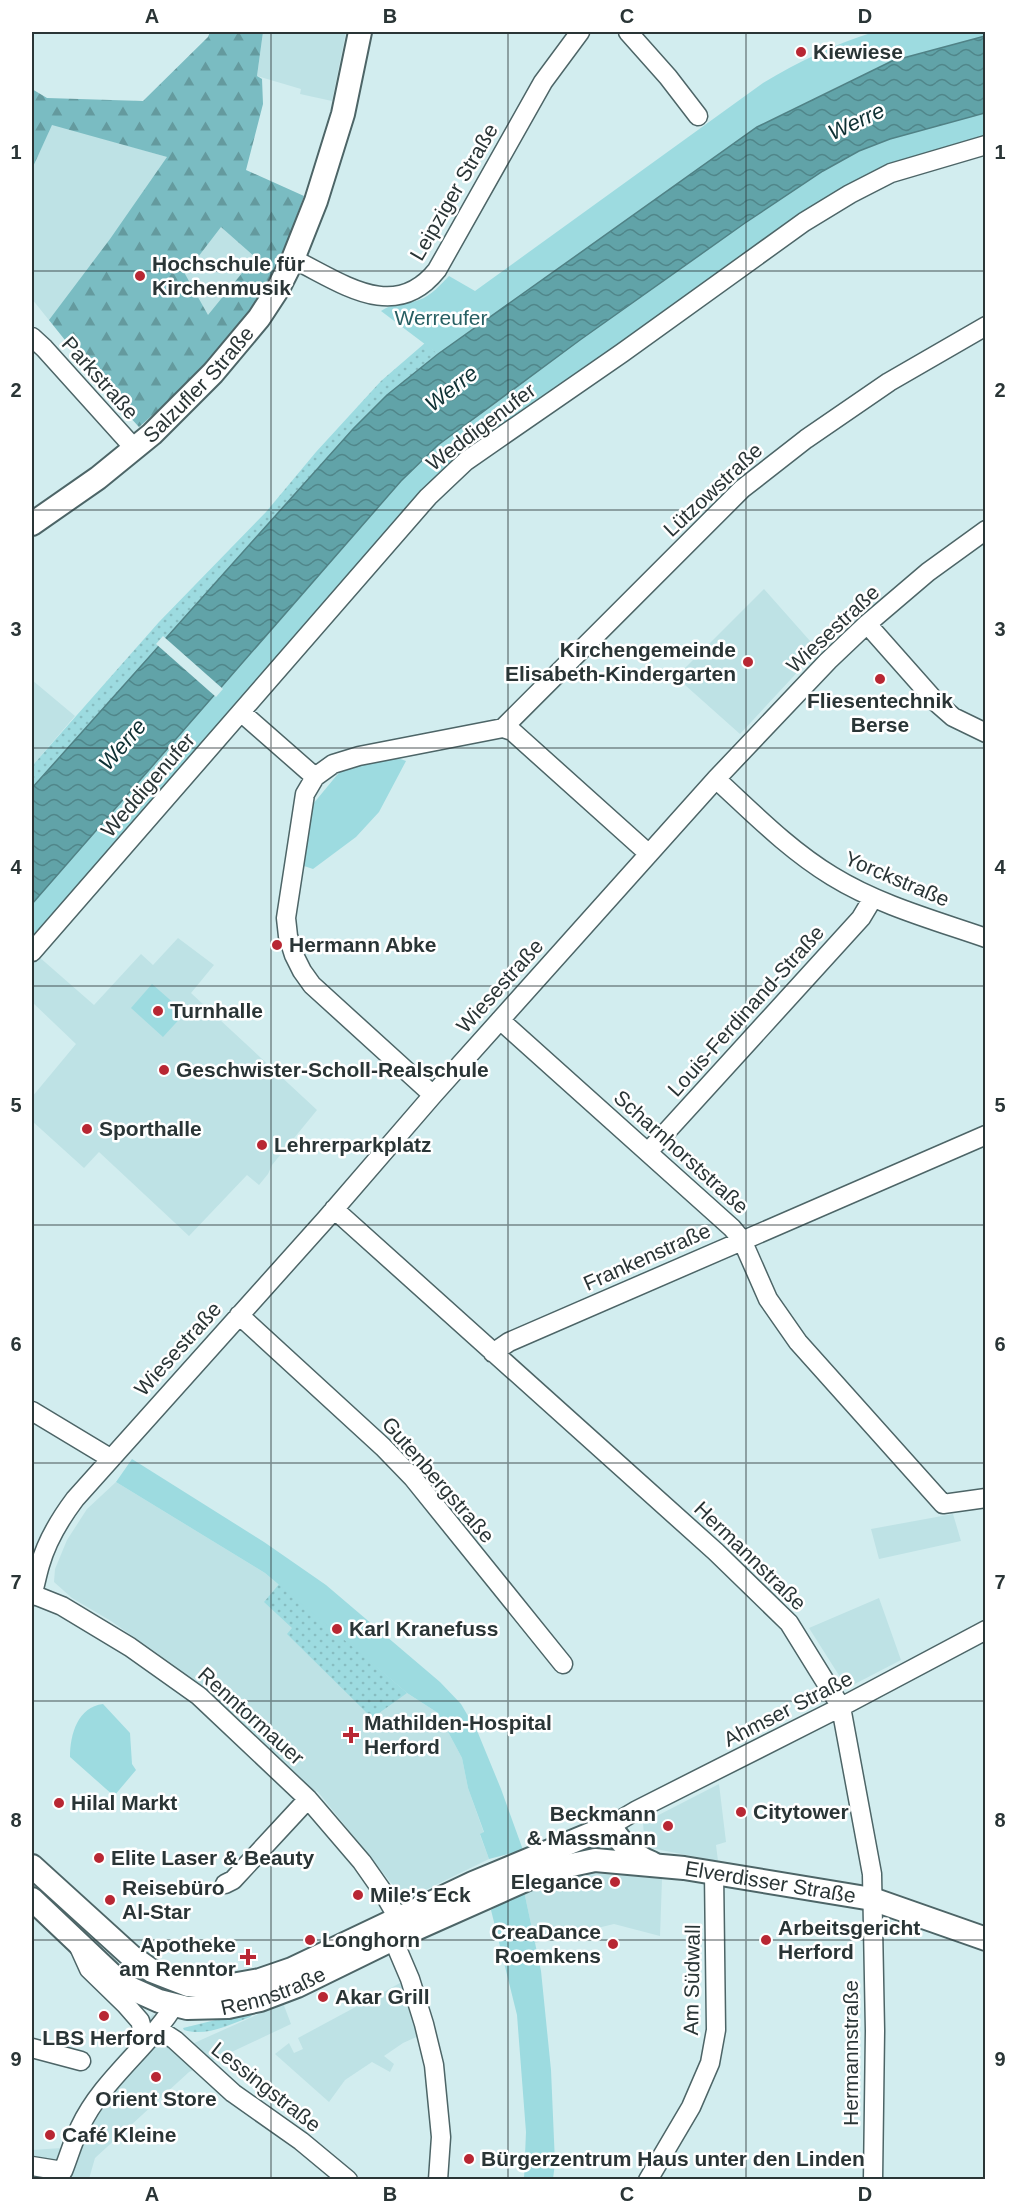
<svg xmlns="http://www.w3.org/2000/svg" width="1017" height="2211" viewBox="0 0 1017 2211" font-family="Arial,sans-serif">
  <defs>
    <pattern id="grass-dots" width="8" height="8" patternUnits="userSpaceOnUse" patternTransform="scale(1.5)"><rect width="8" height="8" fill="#9ddbe0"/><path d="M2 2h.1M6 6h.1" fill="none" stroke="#87bdc1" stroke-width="1.8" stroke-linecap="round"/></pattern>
    <pattern id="forest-firs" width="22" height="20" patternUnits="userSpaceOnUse" patternTransform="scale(1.5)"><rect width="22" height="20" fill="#7abcc2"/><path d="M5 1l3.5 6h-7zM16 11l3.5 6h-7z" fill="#649a9e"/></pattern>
    <pattern id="water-waves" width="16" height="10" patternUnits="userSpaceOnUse" patternTransform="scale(1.5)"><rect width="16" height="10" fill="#61a3a8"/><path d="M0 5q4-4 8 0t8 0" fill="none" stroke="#50868a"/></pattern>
  </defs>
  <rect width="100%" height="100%" fill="#d2edef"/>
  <path fill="#bee2e5" d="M263,32H346L332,101L300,94L301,89L257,76Z
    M52,124L167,157L264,253L219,347L166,404L139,427L101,385L32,299V169Z
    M764,589L818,650L740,734L676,677Z
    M32,680L75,716L32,766Z
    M178,938L214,965L191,993L317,1110L272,1165L268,1174L259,1185L247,1175L189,1236L99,1152L84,1168L32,1121V1097L76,1044L32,1002V963L38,956L94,1005L141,954L153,965Z
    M116,1482L265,1573L407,1693L438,1713L462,1758L468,1788L484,1833L480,1835L489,1859L415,1895L407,1897L400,1894L318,1792L296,1779L221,1706L218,1700L168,1661L111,1621L72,1598L54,1582L55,1569L67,1540L87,1509Z
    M953,1514L961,1541L879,1559L871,1529Z
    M879,1598L901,1660L847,1688L809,1628Z
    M719,1784L726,1842L716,1845L718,1861L645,1847L643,1823Z
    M584,1872L662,1879L660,1936L614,1924L535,1943L524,1891Z
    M402,1982L423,2034L403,2043L384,2056L394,2064L390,2072L372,2062L345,2080L329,2102L275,2054L289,2043L294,2053L303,2049L298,2038Z
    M283,2003L291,2024L189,2072L95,2158L89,2179H32V2150L62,2148L82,2108L112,2064L153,2014L192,2044Z"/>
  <path fill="url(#grass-dots)" d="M425,343L438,354L387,395L353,429L32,788V766L159,622L266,512L316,452L381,381Z
    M280,1583L407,1693L372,1718L287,1634L292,1628L264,1602Z
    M252,2011L254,2013L250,2017C229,2025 205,2037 184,2030L183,2028Z"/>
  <path fill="url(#forest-firs)" fill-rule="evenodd" d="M210,32H263L257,76L262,79L263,104L246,170L304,196C296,217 289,239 279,260C248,325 193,381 139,427L101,385L49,320L110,239L167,157L52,125L32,169V89L47,98L143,101L208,37ZM221,227L255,257L208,315L185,274Z"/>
  <path fill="#9ddbe0" d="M874,32H985V36L844,84L757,127L438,354L381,311C392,303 405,305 419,300C431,296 440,285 449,276L475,291L763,83C798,62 835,44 874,32Z
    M985,113V140L899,164L463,459L32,942V904L401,481L438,445L580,340L745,223L823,171L859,151L890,139Z
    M395,757L406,761L379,812L356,837L313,869L301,865L310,814L313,804L337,775L344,769L354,765Z
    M152,984L185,1013L163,1037L131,1008Z
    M132,1459L264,1542L326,1585L440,1682L461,1704L478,1733L501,1789L523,1850L489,1859L480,1834L484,1832L468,1788L462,1758L438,1713L407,1693L265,1573L116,1482Z
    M103,1704L130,1733L132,1764L136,1770L114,1796L70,1757C70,1734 78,1707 103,1704Z
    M524,1891L541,1971L551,2070L555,2163L553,2179H524L526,2132L517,2015L491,1910Z"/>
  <path fill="url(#water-waves)" stroke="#508286" stroke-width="1.5" d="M985,36V113L890,139L859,151L823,171L745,223L580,340L438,445L401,481L32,904V788L353,429L387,395L438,354L757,127L892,61Z"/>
  <path fill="#d2edef" d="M163,636L223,689L216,697L156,644Z"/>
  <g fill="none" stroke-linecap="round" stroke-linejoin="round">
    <defs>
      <path id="minor" d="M628,32L668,77L698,116
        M293,259C341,282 394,324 437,270L543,82L580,32
        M32,337L44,348L135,449
        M867,624L937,703L953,717L986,733
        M242,713L315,777
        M503,728L742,489L806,439L889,382L986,326
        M716,779C753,813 789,850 832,876C879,905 934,920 986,938
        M32,952L428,497L466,461L622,353L804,222L850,194L891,173L986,145
        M500,1020L732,1228L742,1240L768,1299L798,1342L943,1504L986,1498
        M433,1095L312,985L302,971L294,955L288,936L286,918L305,794L315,777L333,764L359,756L503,728L512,731L649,854
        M648,1152L861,918L873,898
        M334,1209L716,1552L789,1623L841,1707L872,1874L875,2031L873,2180
        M239,1315L383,1447L413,1478L563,1664
        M493,1353L509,1342L986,1135
        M32,1411L110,1458
        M32,1594L62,1606L130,1647L199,1696L308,1799L362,1862L383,1892L398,1918
        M32,1596C35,1586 37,1575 40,1565C47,1540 60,1519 75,1499L325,1220L433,1095L716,779L828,661L867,624L928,572L986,530
        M610,1826L637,1810L841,1707L986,1630
        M225,1884L233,1880L308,1799
        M393,1939L410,1979L424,2024L434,2065L441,2137L438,2180
        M79,1947L89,1969L126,2005L140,2021L143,2032L140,2049
        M158,2029L175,2040L233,2093L301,2141L348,2180
        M32,2048L81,2061
        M32,2166L63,2171C69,2156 73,2141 80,2127C102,2080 147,2049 174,2006
        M648,2180L691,2107L710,2063L716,2030L714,1872"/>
      <g id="major">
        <path id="s1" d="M32,524L98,478L152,434L213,373L259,318L278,289L293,259L316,201L343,114L360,32"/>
        <path d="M610,1826C622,1844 632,1855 652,1863"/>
        <path d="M32,1866L131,1956L152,1971L188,1985L215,1988L260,1980L292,1969L473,1883L610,1826"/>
        <path id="s2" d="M32,1899L111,1974L130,1988L159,2001L187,2008L228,2007L260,2000L297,1986L393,1939L548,1870L595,1860L684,1868L872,1899L986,1939"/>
      </g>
    </defs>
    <use href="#minor" stroke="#4d6567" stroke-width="21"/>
    <use href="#major" stroke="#4d6567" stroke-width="26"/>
    <use href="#minor" stroke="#fff" stroke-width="18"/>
    <use href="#major" stroke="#fff" stroke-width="22"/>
  </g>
  <path fill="none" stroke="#2a3536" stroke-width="1.5" stroke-opacity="0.55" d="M271,32V2180M508,32V2180M746,32V2180M32,271H986M32,510H986M32,748H986M32,986H986M32,1225H986M32,1463H986M32,1701H986M32,1940H986"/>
  <g fill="#b82733" stroke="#fff" stroke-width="2">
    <circle cx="801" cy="52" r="6"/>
    <circle cx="140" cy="276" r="6"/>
    <circle cx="748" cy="662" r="6"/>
    <circle cx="880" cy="679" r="6"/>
    <circle cx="277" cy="945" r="6"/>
    <circle cx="158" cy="1011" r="6"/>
    <circle cx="164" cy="1070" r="6"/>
    <circle cx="87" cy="1129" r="6"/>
    <circle cx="262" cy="1145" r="6"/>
    <circle cx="337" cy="1629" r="6"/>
    <path d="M348 1726h6v6h6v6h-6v6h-6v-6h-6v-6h6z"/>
    <circle cx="59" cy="1803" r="6"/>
    <circle cx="741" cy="1812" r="6"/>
    <circle cx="668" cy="1826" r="6"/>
    <circle cx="99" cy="1858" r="6"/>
    <circle cx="615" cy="1882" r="6"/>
    <circle cx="358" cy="1895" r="6"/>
    <circle cx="110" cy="1900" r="6"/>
    <circle cx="310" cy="1940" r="6"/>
    <circle cx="766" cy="1940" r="6"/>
    <circle cx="613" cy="1944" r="6"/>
    <path d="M245 1948h6v6h6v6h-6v6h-6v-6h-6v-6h6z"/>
    <circle cx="323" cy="1997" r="6"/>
    <circle cx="104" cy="2016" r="6"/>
    <circle cx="156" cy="2077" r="6"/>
    <circle cx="50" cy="2135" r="6"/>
    <circle cx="469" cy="2159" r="6"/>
  </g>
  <g text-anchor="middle" stroke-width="5" stroke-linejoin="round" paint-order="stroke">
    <g font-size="21" font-weight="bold" fill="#2a3536" stroke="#fff" text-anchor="start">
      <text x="813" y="59">Kiewiese</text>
      <text x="152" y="271">Hochschule für<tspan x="152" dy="24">Kirchenmusik</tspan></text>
      <text x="736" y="657" text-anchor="end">Kirchengemeinde<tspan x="736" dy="24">Elisabeth-Kindergarten</tspan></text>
      <text x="880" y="708" text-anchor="middle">Fliesentechnik<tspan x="880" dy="24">Berse</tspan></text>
      <text x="289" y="952">Hermann Abke</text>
      <text x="170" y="1018">Turnhalle</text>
      <text x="176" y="1077">Geschwister-Scholl-Realschule</text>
      <text x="99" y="1136">Sporthalle</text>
      <text x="274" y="1152">Lehrerparkplatz</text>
      <text x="349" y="1636">Karl Kranefuss</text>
      <text x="364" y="1730">Mathilden-Hospital<tspan x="364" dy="24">Herford</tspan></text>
      <text x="71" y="1810">Hilal Markt</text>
      <text x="753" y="1819">Citytower</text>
      <text x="656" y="1821" text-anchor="end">Beckmann<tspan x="656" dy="24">&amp; Massmann</tspan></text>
      <text x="111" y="1865">Elite Laser &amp; Beauty</text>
      <text x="603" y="1889" text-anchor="end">Elegance</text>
      <text x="122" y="1895">Reisebüro<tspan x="122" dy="24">Al-Star</tspan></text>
      <text x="370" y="1902">Mile's Eck</text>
      <text x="778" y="1935">Arbeitsgericht<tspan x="778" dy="24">Herford</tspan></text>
      <text x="601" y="1939" text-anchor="end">CreaDance<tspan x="601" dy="24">Roemkens</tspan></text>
      <text x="322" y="1947">Longhorn</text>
      <text x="236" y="1952" text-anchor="end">Apotheke<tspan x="236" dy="24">am Renntor</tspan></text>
      <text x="335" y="2004">Akar Grill</text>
      <text x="104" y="2045" text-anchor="middle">LBS Herford</text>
      <text x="156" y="2106" text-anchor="middle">Orient Store</text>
      <text x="62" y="2142">Café Kleine</text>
      <text x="481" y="2166">Bürgerzentrum Haus unter den Linden</text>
    </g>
    <g font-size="21" fill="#2a3536" stroke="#fff">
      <text transform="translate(454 192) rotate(-60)" y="7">Leipziger Straße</text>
      <text transform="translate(100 378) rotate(48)" y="7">Parkstraße</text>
      <text dy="7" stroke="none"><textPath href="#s1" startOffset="218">Salzufler Straße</textPath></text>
      <text transform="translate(481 427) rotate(-37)" y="7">Weddigenufer</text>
      <text transform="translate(713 490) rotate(-43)" y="7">Lützowstraße</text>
      <text transform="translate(833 629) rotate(-43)" y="7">Wiesestraße</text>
      <text transform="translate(148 785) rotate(-49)" y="7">Weddigenufer</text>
      <text transform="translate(897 879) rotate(23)" y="7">Yorckstraße</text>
      <text transform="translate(500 986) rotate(-48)" y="7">Wiesestraße</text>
      <text transform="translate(746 1011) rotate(-48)" y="7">Louis-Ferdinand-Straße</text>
      <text transform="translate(681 1152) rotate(42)" y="7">Scharnhorststraße</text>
      <text transform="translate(647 1257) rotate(-24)" y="7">Frankenstraße</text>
      <text transform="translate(178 1349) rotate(-48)" y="7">Wiesestraße</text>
      <text transform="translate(438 1480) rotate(49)" y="7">Gutenbergstraße</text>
      <text transform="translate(750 1556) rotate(44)" y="7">Hermannstraße</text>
      <text transform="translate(788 1709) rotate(-27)" y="7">Ahmser Straße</text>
      <text transform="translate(251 1716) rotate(42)" y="7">Renntormauer</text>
      <text dy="7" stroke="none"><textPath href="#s2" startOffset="808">Elverdisser Straße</textPath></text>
      <text transform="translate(692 1980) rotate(-89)" y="7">Am Südwall</text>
      <text dy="7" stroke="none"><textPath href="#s2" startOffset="282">Rennstraße</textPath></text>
      <text transform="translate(851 2053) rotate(-90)" y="7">Hermannstraße</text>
      <text transform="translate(266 2087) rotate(38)" y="7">Lessingstraße</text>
    </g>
    <g font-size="21" fill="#275f63" stroke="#fff">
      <text x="441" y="325">Werreufer</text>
    </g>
    <g font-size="22" font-style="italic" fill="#0e3033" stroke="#fff">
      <text transform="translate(856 121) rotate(-25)" y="8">Werre</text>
      <text transform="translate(451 388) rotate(-38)" y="8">Werre</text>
      <text transform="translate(122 744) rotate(-49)" y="8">Werre</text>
    </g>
  </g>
  <rect width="1017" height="2211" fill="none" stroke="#ffffff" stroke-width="66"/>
  <rect x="33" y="33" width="951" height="2145" fill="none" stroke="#2a3536" stroke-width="2"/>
  <g font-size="20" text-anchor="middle" font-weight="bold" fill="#2a3536">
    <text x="152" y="23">A</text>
    <text x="390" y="23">B</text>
    <text x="627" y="23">C</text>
    <text x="865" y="23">D</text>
    <text x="16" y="159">1</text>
    <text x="1000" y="159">1</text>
    <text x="16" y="397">2</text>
    <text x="1000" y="397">2</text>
    <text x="16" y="636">3</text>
    <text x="1000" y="636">3</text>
    <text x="16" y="874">4</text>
    <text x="1000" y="874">4</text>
    <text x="16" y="1112">5</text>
    <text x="1000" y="1112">5</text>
    <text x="16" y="1351">6</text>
    <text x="1000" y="1351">6</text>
    <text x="16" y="1589">7</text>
    <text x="1000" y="1589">7</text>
    <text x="16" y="1827">8</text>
    <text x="1000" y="1827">8</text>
    <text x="16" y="2066">9</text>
    <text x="1000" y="2066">9</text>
    <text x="152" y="2201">A</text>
    <text x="390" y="2201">B</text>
    <text x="627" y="2201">C</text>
    <text x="865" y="2201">D</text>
  </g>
</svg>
